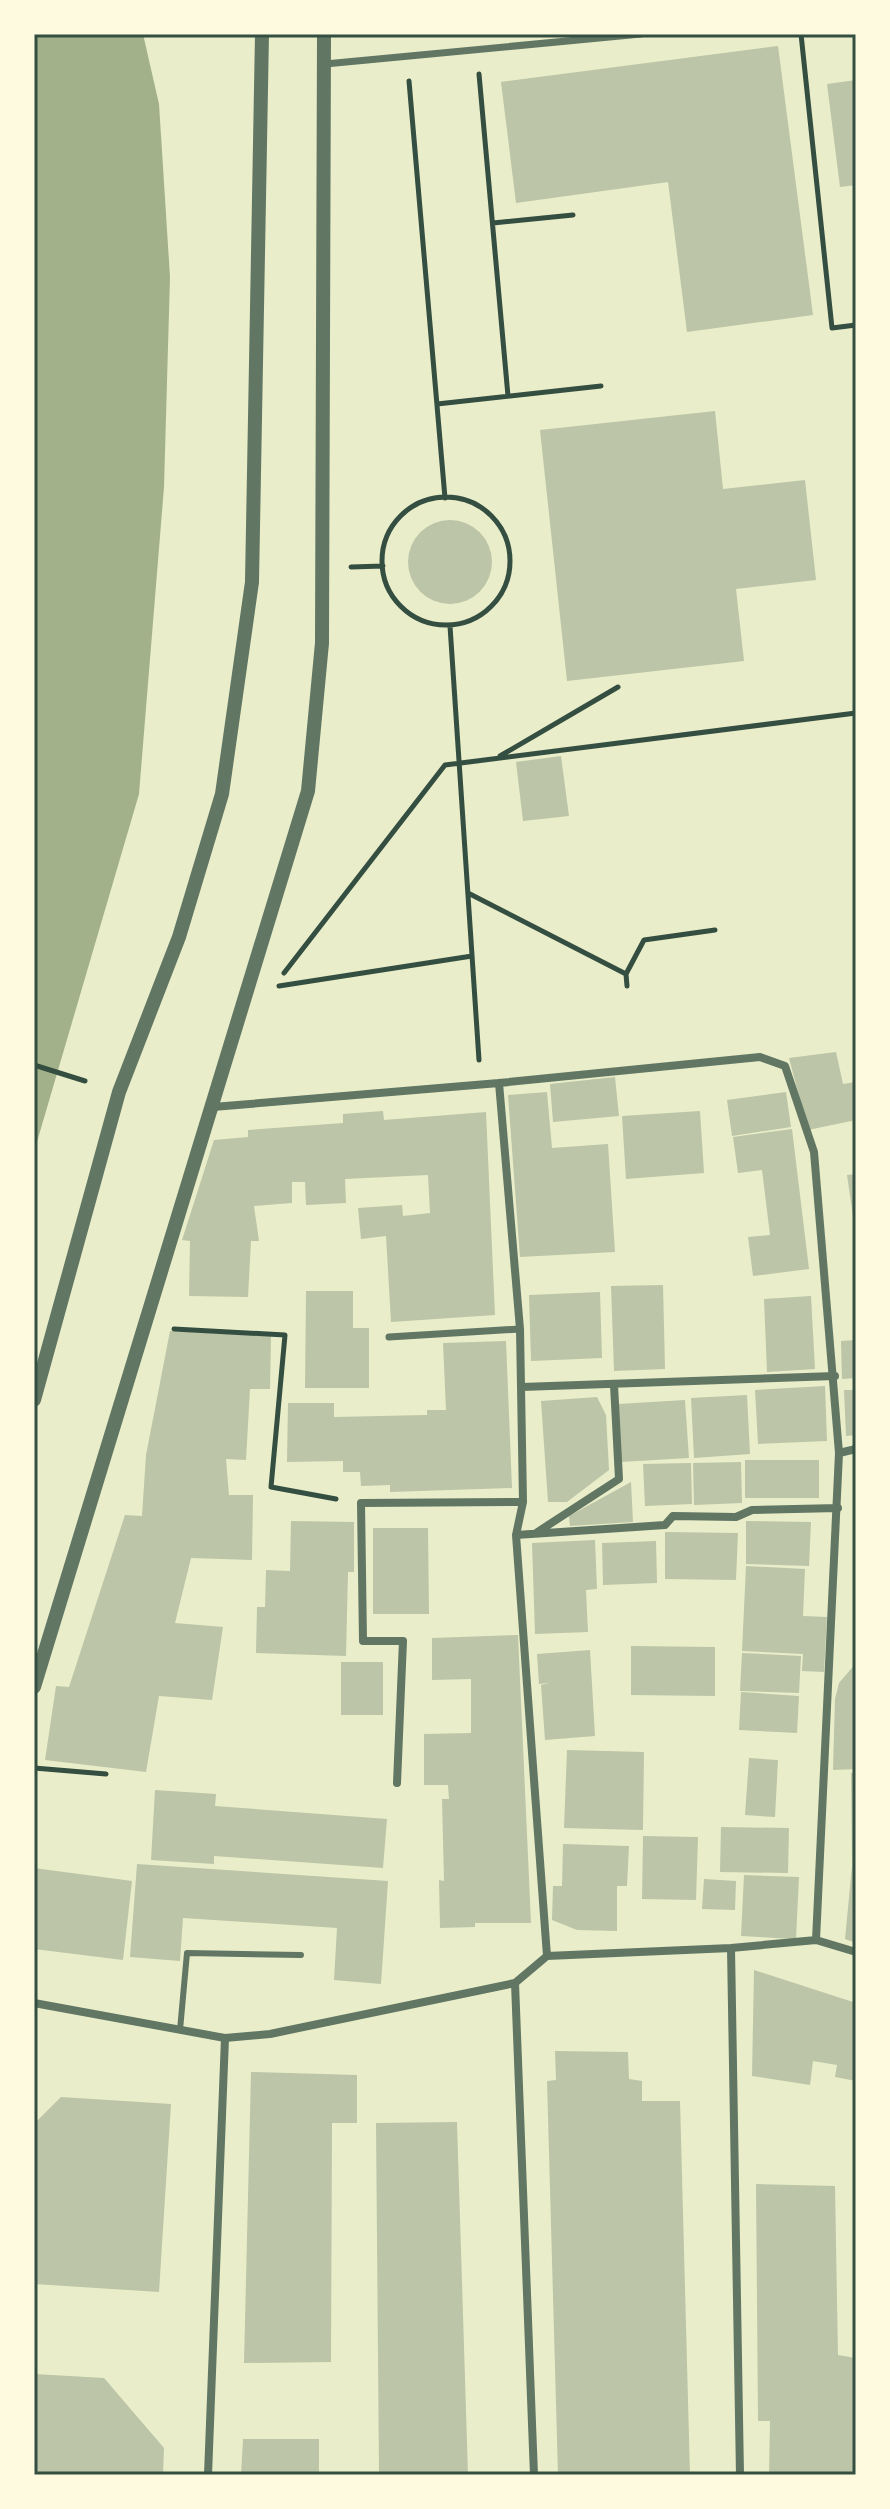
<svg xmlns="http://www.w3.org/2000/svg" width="890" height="2509" viewBox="0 0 890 2509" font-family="'PT Sans',sans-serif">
  <rect width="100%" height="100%" fill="#e9edc9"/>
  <path fill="#a3b18a" d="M34,34H143L159,104L170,277L164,487L139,794L34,1152Z"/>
  <path fill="#bcc5a7" d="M778,46L813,315L687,332L668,182L516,203L501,82Z
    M856,80V185L840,187L827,84Z
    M715,411L723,489L805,480L816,580L736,589L744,661L567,681L540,430Z
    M408 562a42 42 0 1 1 84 0a42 42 0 1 1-84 0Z
    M561,756L569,816L523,821L516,762Z
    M836,1052L843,1084L856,1082V1120L808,1130L789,1058Z
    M615,1077L619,1116L553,1122L550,1084Z
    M547,1092L552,1148L608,1144L615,1252L520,1257L508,1095Z
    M786,1092L791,1127L732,1136L727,1100Z
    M383,1111L384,1120L486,1112L495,1315L391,1322L386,1236L361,1239L358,1208L402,1205L403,1216L430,1213L428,1175L345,1179L346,1203L306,1205L305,1182H292V1203L254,1206L259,1241H251L248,1297L189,1296L190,1241L182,1240L214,1140L248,1137V1130L343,1123V1114Z
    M700,1111L704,1173L626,1179L622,1116Z
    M792,1129L809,1269L753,1276L748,1237L770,1235L762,1170L738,1173L733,1137Z
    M856,1174V1223H854L847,1175Z
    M663,1285L665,1369L614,1371L611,1286Z
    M306,1291H353V1328H369V1388H305Z
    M600,1292L602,1358L531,1361L529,1295Z
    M811,1296L815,1369L767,1372L764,1299Z
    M170,1331L271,1336L270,1389H250L246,1460L226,1459L229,1495H253L252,1560L191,1558L175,1623L223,1627L212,1700L159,1696L146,1772L45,1760L56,1686L69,1687L125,1515L142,1516L146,1455Z
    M856,1340V1378L842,1379L841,1341Z
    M506,1341L512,1488L390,1492V1485L361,1486L360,1472H343V1461L287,1462L288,1403H334V1417L427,1415V1410H446L443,1343Z
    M825,1386L827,1441L758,1444L755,1390Z
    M844,1390H856V1435L846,1436Z
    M747,1395L750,1454L694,1458L691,1398Z
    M597,1397L606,1415L609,1470L567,1502H548L541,1401Z
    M685,1400L689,1458L621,1462L618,1404Z
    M745,1460H819V1498H745Z
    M741,1462L742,1503L694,1505L693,1463Z
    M691,1463L692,1504L645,1506L643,1464Z
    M631,1482L633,1522L570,1526L569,1516Z
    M291,1521L354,1522V1572H348L346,1656L256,1653L257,1607H265L266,1570L290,1571Z
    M746,1521L811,1522L809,1566L746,1564Z
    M373,1528H428L429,1614H373Z
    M665,1532L738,1533L736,1580L665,1579Z
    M595,1540L597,1589L586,1590L588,1632L535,1634L532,1543Z
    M656,1541L657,1583L603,1585L602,1543Z
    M746,1566L805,1569L803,1616L827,1617L824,1672L802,1671L803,1654L742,1651Z
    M518,1635L531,1923H475V1927L440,1928L439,1880L444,1881L442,1799H449L448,1785H424V1734L471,1733V1679L432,1680V1638Z
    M631,1646L715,1647V1696L631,1695Z
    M590,1650L595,1736L545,1740L541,1685L549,1683L539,1684L537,1654Z
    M742,1653L801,1656L799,1693L740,1691Z
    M341,1662H383V1715H341Z
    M856,1663V1769L833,1770L835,1699L839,1683Z
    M741,1692L799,1696L797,1733L739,1730Z
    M567,1750L644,1752L643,1830L564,1828Z
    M749,1758L778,1760L775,1817L745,1815Z
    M856,1772V1943L845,1939L852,1866L851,1773Z
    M155,1790L216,1794L215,1806L387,1819L383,1868L214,1856V1864L151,1860Z
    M721,1827L789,1828L788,1873L720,1872Z
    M643,1836L698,1837L696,1900L642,1899Z
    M563,1844L629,1846L627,1886H617V1931L577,1930L552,1920L553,1886H562Z
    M137,1864L388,1881L381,1984L334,1980L337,1928L183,1918L180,1961L130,1957Z
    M34,1868L132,1881L123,1960L34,1949Z
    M744,1875L799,1877L796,1939L741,1936Z
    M704,1879L736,1881L735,1910L702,1909Z
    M754,1970L856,2003V2081L835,2077L837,2065L813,2061L810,2085L752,2076Z
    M555,2051L628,2052L629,2079L642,2081V2101H680L690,2475H558L547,2081L556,2080Z
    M251,2072L357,2075V2123H332L331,2362L244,2363Z
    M61,2097L171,2104L159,2292L34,2284V2124Z
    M457,2122L468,2475H379L376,2123Z
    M756,2184L835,2186L838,2355L856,2358V2475H769L770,2421H758Z
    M34,2374L104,2378L164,2448L163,2475H34Z
    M243,2439H319V2475H241Z"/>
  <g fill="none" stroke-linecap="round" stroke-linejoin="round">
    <path stroke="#344e41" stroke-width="5" d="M801,34L832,328L856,325
      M479,74L508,396
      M409,81L445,498
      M493,223L573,215
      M437,404L601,386
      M382 561a64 64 0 1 1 128 0a64 64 0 1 1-128 0Z
      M351,567L383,566
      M450,626L479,1060
      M500,756L618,687
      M468,893L626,974L627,986
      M284,973L445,765L856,713
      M626,974L644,940L715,930
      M279,986L472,956
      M34,1065L85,1081
      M174,1329L285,1335L271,1487L336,1499
      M34,1768L106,1774"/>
    <path stroke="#617663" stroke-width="6" d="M180,2030L187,1953L301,1955"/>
    <path stroke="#617663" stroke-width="7" d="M325,64L641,34
      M389,1337L520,1329"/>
    <path stroke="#617663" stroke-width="8" d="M499,1083L760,1057L785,1066L814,1152L839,1453L816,1940
      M213,1107L499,1083L520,1329L523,1502L516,1535L547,1956
      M522,1387L835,1376
      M839,1453L856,1449
      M536,1533L619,1479L614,1385
      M516,1535L665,1525L673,1516L736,1517L752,1510L838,1508
      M397,1783L403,1641H363L361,1503L523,1502
      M731,1948L740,2475
      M515,1983L534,2475
      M34,2003L225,2038L270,2034L515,1983L547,1956L731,1948L816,1940L856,1952
      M208,2475L225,2038"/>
    <path stroke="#617663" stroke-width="14" d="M34,1400L119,1092L179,937L222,794L252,582L262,34
      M34,1687L308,791L322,643L324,34"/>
  </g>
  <rect width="890" height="2509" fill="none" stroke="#fefae0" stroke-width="72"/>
  <rect x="36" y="36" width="818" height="2437" fill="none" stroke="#344e41" stroke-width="3"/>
</svg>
